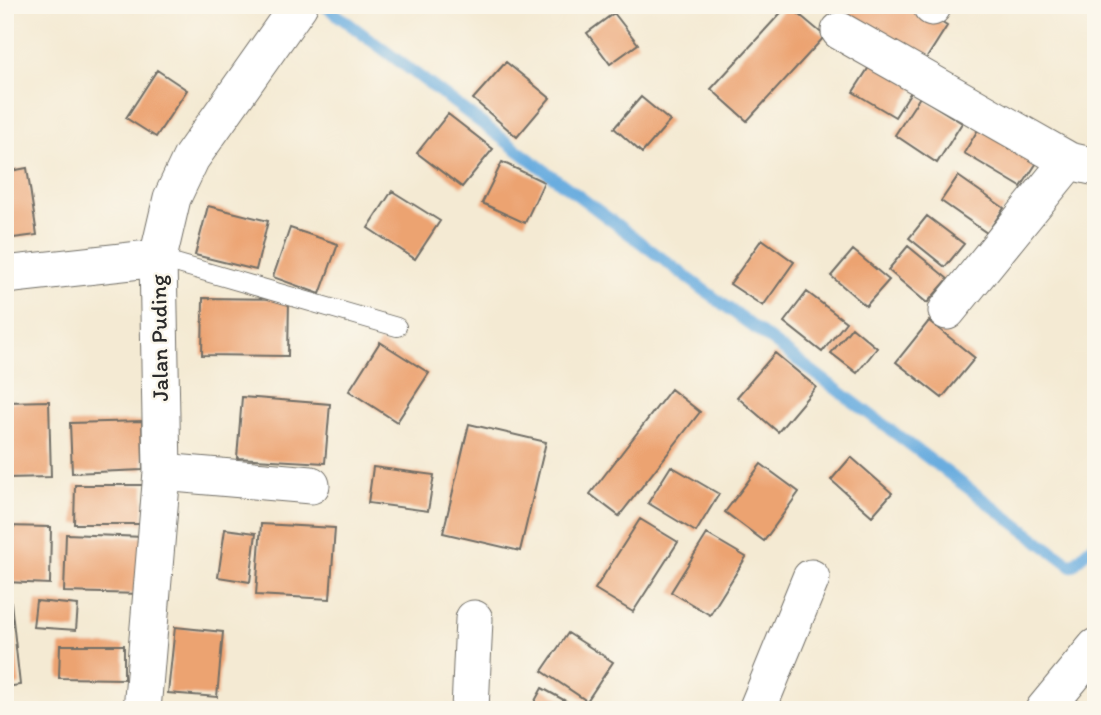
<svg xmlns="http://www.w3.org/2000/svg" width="1101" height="715" viewBox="0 0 1101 715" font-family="Itim,sans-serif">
  <rect width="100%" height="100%" fill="#fbf7ec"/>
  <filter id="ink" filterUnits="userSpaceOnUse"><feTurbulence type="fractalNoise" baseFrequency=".0143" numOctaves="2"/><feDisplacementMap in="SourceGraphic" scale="14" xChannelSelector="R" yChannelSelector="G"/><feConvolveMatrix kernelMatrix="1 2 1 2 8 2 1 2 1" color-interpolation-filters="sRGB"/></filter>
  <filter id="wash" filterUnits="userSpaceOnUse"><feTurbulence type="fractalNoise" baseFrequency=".00686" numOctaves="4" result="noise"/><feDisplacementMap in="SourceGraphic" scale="28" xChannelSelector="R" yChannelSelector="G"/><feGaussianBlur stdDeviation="1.57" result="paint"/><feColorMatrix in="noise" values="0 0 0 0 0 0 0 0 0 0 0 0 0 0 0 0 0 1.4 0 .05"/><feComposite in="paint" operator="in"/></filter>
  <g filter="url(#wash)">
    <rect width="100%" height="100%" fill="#f4ead3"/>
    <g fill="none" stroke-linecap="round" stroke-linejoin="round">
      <path stroke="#6aaddf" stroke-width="12" d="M324,5L1072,566L1096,542"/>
    </g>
    <g id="blocks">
      <path fill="#eca371" d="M788,5L825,36L747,121L711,89Z
        M832,5H914L947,26L921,67L830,10Z
        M614,13L638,44L610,64L587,33Z
        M873,61L914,87L895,117L853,92Z
        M506,62L550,98L517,137L473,99Z
        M157,70L187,90L156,137L126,118Z
        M641,97L670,121L642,153L614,128Z
        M920,97L962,123L937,163L895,135Z
        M448,114L493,149L462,187L417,153Z
        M982,123L1040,158L1021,187L964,153Z
        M502,162L544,182L525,223L482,203Z
        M27,168L37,235L5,239V172Z
        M958,176L1004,208L987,233L941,201Z
        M392,191L440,221L415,259L368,228Z
        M208,206L268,221L256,270L195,255Z
        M927,216L964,244L945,267L909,238Z
        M290,228L338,244L320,294L273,277Z
        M762,239L794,262L763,306L730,284Z
        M908,246L948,279L927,303L888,270Z
        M853,250L889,280L866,306L831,276Z
        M807,292L846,322L822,352L784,322Z
        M203,298L289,299L288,356L202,355Z
        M929,321L975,358L942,398L896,362Z
        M852,327L877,348L857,373L831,353Z
        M380,342L429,373L397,422L349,391Z
        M775,353L816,387L778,432L737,397Z
        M671,389L700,412L619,516L590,494Z
        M242,397L330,404L325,463L237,458Z
        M49,401L51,477L5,478V402Z
        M142,421L143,470L72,473L70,423Z
        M469,424L546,442L520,551L443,533Z
        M851,457L892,493L872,516L831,480Z
        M761,464L799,492L764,541L725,512Z
        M671,466L719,494L696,532L648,503Z
        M373,467L434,475L428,511L368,503Z
        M75,485H144L143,524H74Z
        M640,519L678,542L633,612L595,589Z
        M261,524L335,528L330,599L256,595Z
        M5,526L51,527L50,584L5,582Z
        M225,529L256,533L250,582L218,577Z
        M66,534L144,537L142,594L64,592Z
        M707,534L746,557L710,615L671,592Z
        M10,593L20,685L5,687V594Z
        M36,601L78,605L76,630L33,627Z
        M175,627L223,632L217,697L168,693Z
        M568,633L613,662L587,701L542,671Z
        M60,645H124V679L59,678Z
        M542,688L582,710H530Z"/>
    </g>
  </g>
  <g filter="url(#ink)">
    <use href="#blocks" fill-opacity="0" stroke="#716e66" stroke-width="2"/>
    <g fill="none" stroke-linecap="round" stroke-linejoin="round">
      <defs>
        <path id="service" d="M158,258L397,327"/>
        <path id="minor" d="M932,7L933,5
          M840,31L1069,161L1096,167
          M5,275L158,258
          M947,311L1069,161
          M162,472L311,485
          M142,710L162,472L158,258L172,198L191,158L299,5
          M470,710L474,619
          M757,710L811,578
          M1044,710L1096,647"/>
      </defs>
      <use href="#service" stroke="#716e66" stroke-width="20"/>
      <use href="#minor" stroke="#716e66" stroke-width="39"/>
      <use href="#service" stroke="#fff" stroke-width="18"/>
      <use href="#minor" stroke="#fff" stroke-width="37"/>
    </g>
  </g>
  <g text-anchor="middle" stroke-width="5" stroke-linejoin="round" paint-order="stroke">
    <g font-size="23" fill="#2b2b2b" stroke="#fbf7ec">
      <text transform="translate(159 338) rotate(-91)" y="8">Jalan Puding</text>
    </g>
  </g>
  <rect width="1101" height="715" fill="none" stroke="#fbf7ec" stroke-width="28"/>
</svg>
